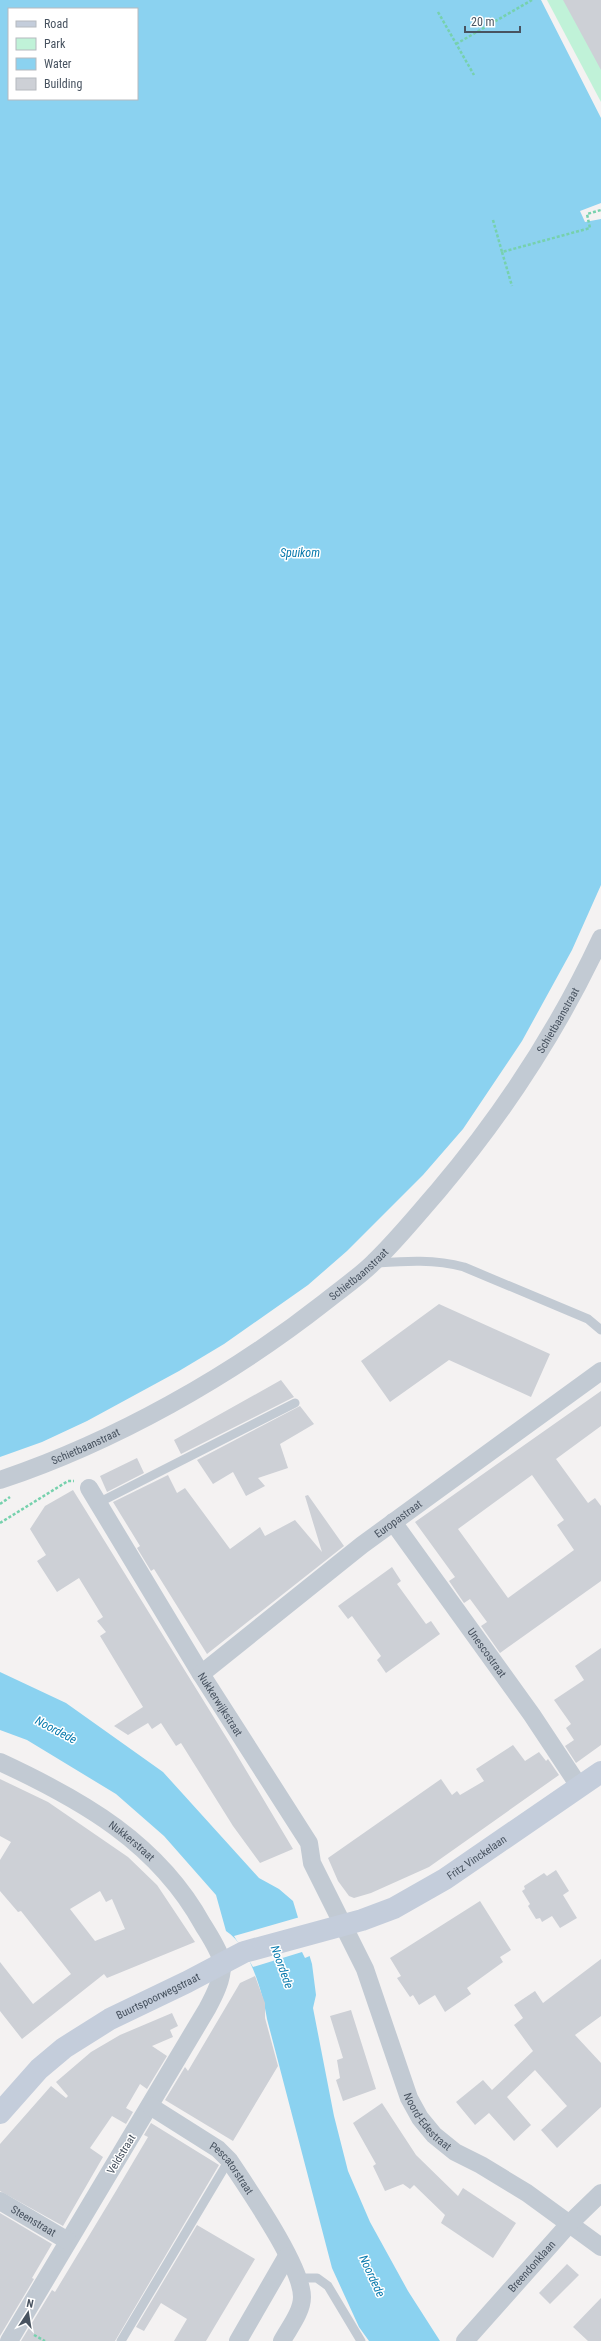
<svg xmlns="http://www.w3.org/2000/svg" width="601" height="2341" viewBox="0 0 601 2341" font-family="'Roboto Condensed',sans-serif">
  <rect width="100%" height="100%" fill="#f4f2f2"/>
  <path fill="#c0f2d8" d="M547,0H601V102Z"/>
  <path fill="#8bd2f0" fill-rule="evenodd" d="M0,0H541L601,118V203L580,211L585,222L601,219V885L572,950L522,1041L463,1129L423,1175L347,1251L308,1285L224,1344L179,1371L87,1421L42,1442L0,1457ZM9,9H137V99H9Z
    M0,1672L66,1703L163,1772L259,1878L279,1889L293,1901L312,1964L316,1995L313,2008L334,2116L348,2171L370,2222L408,2291L440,2341H369L359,2327L332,2268L267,2019C263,1993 249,1945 226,1931L216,1895L164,1836L116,1794L27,1740L0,1730Z"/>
  <path fill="#f4f2f2" d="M300,1917L312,1955L305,1958L302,1952L253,1967L234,1936Z"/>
  <path fill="#cdd0d6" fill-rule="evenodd" d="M563,0H601V70Z
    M439,1304L550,1354L531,1397L449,1360L390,1402L361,1361Z
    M281,1380L294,1397L181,1454L174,1440Z
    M601,1391V1426L556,1459L588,1503L595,1498L601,1506V1581L500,1653L481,1626L487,1622L470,1599L464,1603L449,1581L455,1577L415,1522ZM532,1475L564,1520L557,1525L574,1550L508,1598L458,1529Z
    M300,1406L314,1424L280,1444L288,1468L258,1478L265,1486L246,1496L233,1472L213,1484L197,1460Z
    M137,1458L144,1473L107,1492L100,1476Z
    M168,1475L177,1493L185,1488L230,1549L260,1527L265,1536L295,1520L322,1552L305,1496L308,1495L344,1546L207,1654L154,1569L151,1571L137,1548L140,1546L113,1502Z
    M73,1490L231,1745L293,1849L260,1863L233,1826L181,1743L176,1746L161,1723L152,1729L148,1723L128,1735L114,1726L143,1707L100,1636L106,1632L97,1621L103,1617L79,1578L57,1592L37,1561L46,1555L30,1529L45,1506Z
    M392,1567L401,1581L397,1584L426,1624L431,1621L440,1634L386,1673L377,1660L381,1656L352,1616L348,1619L338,1606Z
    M601,1648V1745L576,1763L565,1746L574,1740L566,1728L571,1724L554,1700L584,1680L575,1666Z
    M513,1745L525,1761L539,1752L546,1761L548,1759L559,1775L429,1867L371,1893L354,1898L349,1896L338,1881L328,1858L441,1779L452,1795L457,1791L460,1795L484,1781L476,1769Z
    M0,1779L48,1802L128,1857L157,1885L195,1942L107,1978L104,1974L22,2039L0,2011V1962L33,2004L71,1974L21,1911L18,1912L0,1891V1860L11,1842L0,1836ZM100,1891L106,1902L112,1899L125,1929L95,1941L70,1909Z
    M556,1870L569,1891L563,1895L577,1918L560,1928L552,1916L542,1922L540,1918L536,1919L528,1906L530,1904L522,1891L525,1889L524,1886L544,1873L547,1876Z
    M480,1901L511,1950L500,1957L503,1962L467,1988L471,1994L445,2012L435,1995L419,2005L413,1995L410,1997L397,1978L401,1976L390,1958Z
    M601,1959V2016L575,2035L601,2063V2107L557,2148L541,2130L567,2106L535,2070L507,2097L531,2125L514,2141L489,2113L475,2125L456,2102L483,2080L492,2090L533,2051L514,2025L523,2018L514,2005L535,1991L543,2003Z
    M255,1976L265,2003V2018L278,2066L233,2141L165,2100L185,2067L188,2071L240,1983Z
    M351,2010L376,2089L343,2101L336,2080L340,2078L337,2060L343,2058L330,2016Z
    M172,2013L178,2026L170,2030L173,2037L152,2046L167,2056L147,2089L140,2084L126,2108L133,2112L126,2124L112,2116L90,2148L103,2157L63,2226L0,2191V2144L51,2086L66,2098L68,2096L56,2082L91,2052L120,2035Z
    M382,2103L416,2155L458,2196L463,2188L516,2223L493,2258L441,2223L445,2215L414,2185L410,2189L403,2184L385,2191L373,2166L376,2164L353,2123Z
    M151,2123L219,2165L115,2341H21L52,2290L55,2292L116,2191L148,2137L144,2135Z
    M0,2213L52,2244L32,2278L34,2279L0,2336Z
    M197,2225L255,2259L206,2341H174L187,2319L161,2303L144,2331L136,2327Z
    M567,2264L579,2275L550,2304L539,2293Z
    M601,2298V2341H588L573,2327Z"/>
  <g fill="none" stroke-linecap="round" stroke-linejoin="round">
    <path stroke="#76d1ad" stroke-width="2.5" stroke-dasharray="3 2" stroke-linecap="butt" d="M438,12L474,75
      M456,44L532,0
      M493,220L502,252L590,228L587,214L601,210
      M502,252L512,286
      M0,1504L10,1497
      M0,1523L68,1481H74
      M34,2335L45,2341"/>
    <path stroke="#c2cad3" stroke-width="9" d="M376,1263C406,1261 434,1259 464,1267L588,1319L601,1330
      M98,1503L295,1403
      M299,2278H317L328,2286L361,2341
      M121,2341L229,2160"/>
    <g stroke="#c2cad3" stroke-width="18">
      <path id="s1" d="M0,1480C114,1442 231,1376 325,1302C341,1289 359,1277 374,1262C397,1240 417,1215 438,1191C504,1113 558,1030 601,938"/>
      <path id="s2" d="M89,1488L201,1674L309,1843L312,1863L365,1969L409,2098L420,2118L434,2135L455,2152L481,2165L527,2193L601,2247"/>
      <path id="s3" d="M393,1522L532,1715L579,1786"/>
      <path id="s4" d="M201,1674L362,1545L601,1371"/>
      <path id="s5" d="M0,1762C82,1800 158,1843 203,1925C209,1935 220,1951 222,1963C223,1979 214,1996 207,2009L9,2341"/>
      <path id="s6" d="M150,2106L218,2149L229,2160C248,2189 302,2266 302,2297C302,2312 289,2328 282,2341"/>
      <path id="s7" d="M0,2201L68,2241"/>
      <path d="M238,2341L287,2256"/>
      <path id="s8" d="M465,2341L570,2223L601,2193"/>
    </g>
    <path stroke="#c4cddb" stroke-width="22" id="s9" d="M0,2113L39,2069L64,2048L110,2019L187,1982L244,1952L362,1920L394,1908L445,1879L601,1772"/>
  </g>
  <g text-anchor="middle" stroke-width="3" stroke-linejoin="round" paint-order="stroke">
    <g font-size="11" fill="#485360" stroke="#fff">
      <text dy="4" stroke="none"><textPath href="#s1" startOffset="740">Schietbaanstraat</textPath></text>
      <text dy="4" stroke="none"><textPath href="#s1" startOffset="416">Schietbaanstraat</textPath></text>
      <text dy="4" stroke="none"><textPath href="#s1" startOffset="92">Schietbaanstraat</textPath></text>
      <text dy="4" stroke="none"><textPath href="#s4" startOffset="251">Europastraat</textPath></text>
      <text dy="4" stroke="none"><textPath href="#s3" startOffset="161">Unescostraat</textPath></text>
      <text dy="4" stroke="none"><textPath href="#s2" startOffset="253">Nukkerwijkstraat</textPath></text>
      <text dy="4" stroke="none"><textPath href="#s5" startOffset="154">Nukkerstraat</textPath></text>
      <text dy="4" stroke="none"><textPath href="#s9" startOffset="549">Fritz Vinckelaan</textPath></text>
      <text dy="4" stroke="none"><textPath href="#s9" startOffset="199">Buurtspoorwegstraat</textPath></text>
      <text dy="4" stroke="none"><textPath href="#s2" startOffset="723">Noord-Edestraat</textPath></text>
      <text transform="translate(121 2154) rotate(-59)" y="4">Veldstraat</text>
      <text dy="4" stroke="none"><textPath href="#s6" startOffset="104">Pescatorstraat</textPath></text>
      <text dy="4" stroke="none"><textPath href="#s7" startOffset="39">Steenstraat</textPath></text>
      <text dy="4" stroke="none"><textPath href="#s8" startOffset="100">Breendonklaan</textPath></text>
    </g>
    <g font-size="12" font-style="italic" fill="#087aad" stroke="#fff">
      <text x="300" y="557">Spuikom</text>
      <text transform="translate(56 1730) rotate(28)" y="4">Noordede</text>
      <text transform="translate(282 1967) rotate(70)" y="4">Noordede</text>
      <text transform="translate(372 2276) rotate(65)" y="4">Noordede</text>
    </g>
  </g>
  <rect x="8" y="8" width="130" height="92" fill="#ffffff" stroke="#b6babf"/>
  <rect x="16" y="21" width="20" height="6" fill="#c4cddb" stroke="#b6babf"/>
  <text x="44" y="28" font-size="12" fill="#485360">Road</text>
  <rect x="16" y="38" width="20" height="12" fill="#c0f2d8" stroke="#b6babf"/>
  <text x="44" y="48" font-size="12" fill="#485360">Park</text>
  <rect x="16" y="58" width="20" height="12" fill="#8bd2f0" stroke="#b6babf"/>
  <text x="44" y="68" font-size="12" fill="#485360">Water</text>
  <rect x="16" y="78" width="20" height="12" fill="#cdd0d6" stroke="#b6babf"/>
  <text x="44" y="88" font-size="12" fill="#485360">Building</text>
  <g transform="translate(28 2313) rotate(12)" stroke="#ffffff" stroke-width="3" paint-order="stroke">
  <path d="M0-3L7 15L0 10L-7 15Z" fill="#485360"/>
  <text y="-6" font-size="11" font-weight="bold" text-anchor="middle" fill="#485360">N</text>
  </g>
  <path d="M465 26v6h55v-6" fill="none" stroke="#485360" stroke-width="2"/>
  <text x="471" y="26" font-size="12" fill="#485360" stroke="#ffffff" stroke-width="3" paint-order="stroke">20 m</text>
</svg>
